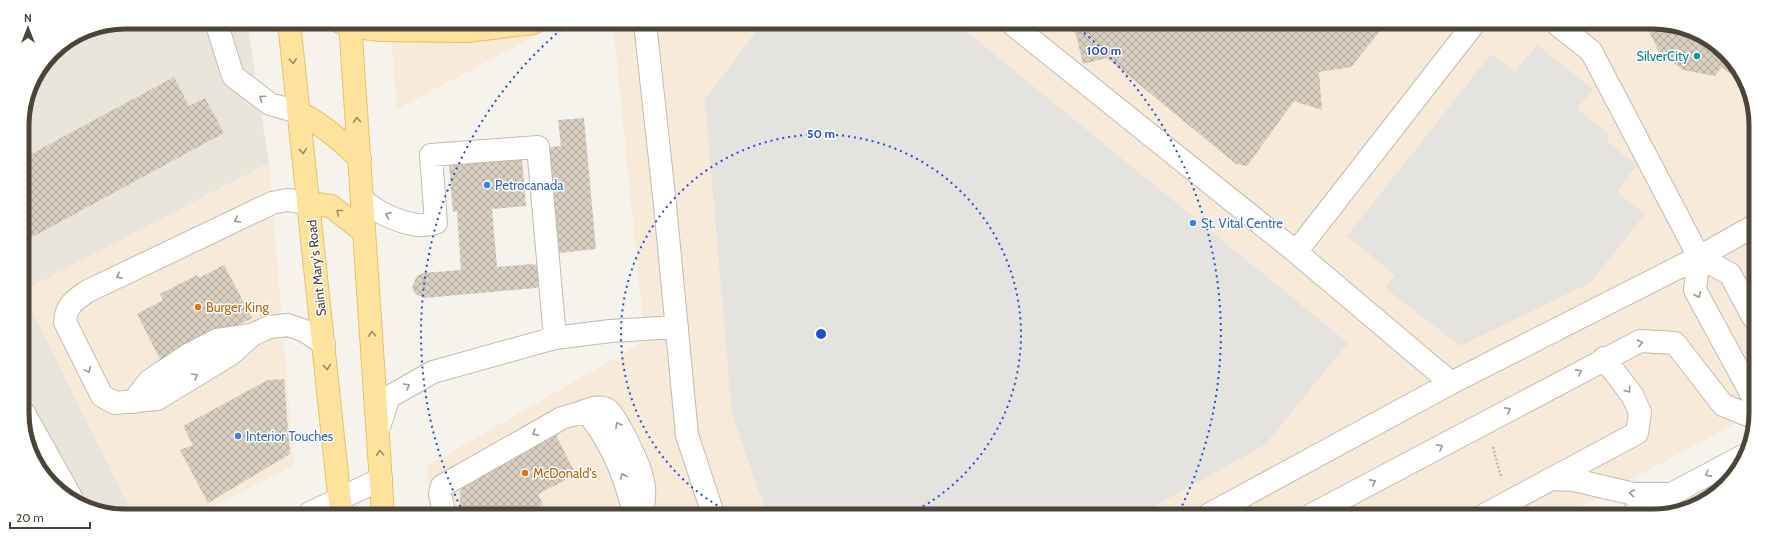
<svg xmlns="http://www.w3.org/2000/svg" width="1778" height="538" viewBox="0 0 1778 538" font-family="Cabin,sans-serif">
  <defs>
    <pattern id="building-cross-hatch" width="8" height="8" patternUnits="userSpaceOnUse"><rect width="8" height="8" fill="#d8cfc1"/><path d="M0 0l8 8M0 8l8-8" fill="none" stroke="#b1aa9e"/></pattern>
  </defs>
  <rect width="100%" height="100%" fill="#f6f3ec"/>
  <path fill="#eae5da" d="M125,22H247L269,163L23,291L22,118L33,80L52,52L86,30Z
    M23,292L132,513H99L52,486L24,433Z"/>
  <path fill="#f7ead8" d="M390,23H560L397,109Z
    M613,23L1679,25L1726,52L1754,105L1753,414L1563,516L430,513L427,466L645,341Z
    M269,163L294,465L200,513H132L23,291Z"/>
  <path fill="#e5e3e0" d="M762,23L957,24L1348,343L1265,445L1138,515L767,514L732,414L705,100Z
    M1537,45L1593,89L1577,109L1610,135L1606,141L1637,165L1617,192L1645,214L1590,283L1460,346L1385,288L1395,275L1347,236L1491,54L1515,72Z"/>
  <path fill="url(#building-cross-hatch)" d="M1064,24L1385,25L1351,67L1319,72L1322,110L1294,101L1247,166L1236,164L1107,58L1083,64L1076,34Z
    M1646,25H1679L1726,52L1743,84L1722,67L1715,76L1683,70L1658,50Z
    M174,77L189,106L205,98L224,133L23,242L22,159Z
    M584,118L596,249L559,253L549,147L561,146L558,120Z
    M522,159L526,206L492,209L497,267L533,264L539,266L541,286L535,288L424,298L415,294L412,287L417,276L423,273L461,270L457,211L453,212L449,165Z
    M224,265L252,318L213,338L161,361L137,314L163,300L160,294L197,275L199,278Z
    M284,379L290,454L208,503L180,450L193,445L183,426L268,380Z
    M554,431L576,475L538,494L543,505L526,513H464L460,506V493L465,482Z"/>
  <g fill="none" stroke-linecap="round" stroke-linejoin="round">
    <defs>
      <path id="minor" d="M216,22L233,76L270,104L298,112
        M645,23L665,205L687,435L713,514
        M1012,24L1296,252L1451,383
        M1558,25L1591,51L1699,257L1730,274L1753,317
        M362,199C376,212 398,222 417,225C422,226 430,224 436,223L431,155L538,147L555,338
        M309,203L287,200L272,203L88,291C75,300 66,305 65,322L102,396L115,403L157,399L231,354L252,335L269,327L288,325L305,331L324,344
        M1296,252L1473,25
        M1699,257L1695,290L1753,397
        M133,402L149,381L190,354L217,340L252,335
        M24,413L71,497
        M579,413C588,410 599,404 608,410C614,415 618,425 622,431C633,453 652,485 641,511
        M379,427L389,397L433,372L555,338L610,331L677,327
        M1552,479L1574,480L1634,494H1668
        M310,513L381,479
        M444,513L440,494L442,486L562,418L579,413L589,415C612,444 626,478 634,514
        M1208,515L1451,383L1699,257L1754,226
        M1311,515L1640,341L1675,343L1723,405L1753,417
        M1484,515L1637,433L1640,412L1632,395L1604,358
        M1630,516L1743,456"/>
      <path id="major" d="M289,22L341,513
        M340,22L350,26L380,30L467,31L533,23
        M350,22L383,513
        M298,112C322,124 341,140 360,159
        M309,203L331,206L364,232"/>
    </defs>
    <use href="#minor" stroke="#c2bbae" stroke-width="24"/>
    <use href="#major" stroke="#e6c16a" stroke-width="24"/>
    <path stroke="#c4b79f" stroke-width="2.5" stroke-dasharray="2 2" stroke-linecap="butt" d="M1493,447L1501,477"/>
    <use href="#minor" stroke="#fff" stroke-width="22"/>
    <use href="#major" stroke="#ffe39c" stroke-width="22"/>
  </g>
  <defs><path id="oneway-chevron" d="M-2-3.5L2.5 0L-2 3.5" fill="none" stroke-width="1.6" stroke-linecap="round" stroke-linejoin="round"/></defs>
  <g stroke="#9c8c66">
    <use href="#oneway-chevron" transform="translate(293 61) rotate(84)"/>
    <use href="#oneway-chevron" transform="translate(357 120) rotate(-94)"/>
    <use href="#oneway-chevron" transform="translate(303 151) rotate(84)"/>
    <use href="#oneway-chevron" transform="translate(339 212) rotate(-142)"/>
    <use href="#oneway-chevron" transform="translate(372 334) rotate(-94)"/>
    <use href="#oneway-chevron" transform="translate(327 367) rotate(84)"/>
    <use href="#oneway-chevron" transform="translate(380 453) rotate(-93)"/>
  </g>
  <g stroke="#9c9892">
    <use href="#oneway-chevron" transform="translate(262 98) rotate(-145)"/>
    <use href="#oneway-chevron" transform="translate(388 215) rotate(-159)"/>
    <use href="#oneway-chevron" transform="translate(237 220) rotate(154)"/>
    <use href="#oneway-chevron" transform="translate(119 276) rotate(154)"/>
    <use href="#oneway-chevron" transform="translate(1698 295) rotate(65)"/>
    <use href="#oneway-chevron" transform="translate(1640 343) rotate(-13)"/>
    <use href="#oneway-chevron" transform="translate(88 370) rotate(62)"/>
    <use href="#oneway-chevron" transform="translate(1579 372) rotate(-29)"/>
    <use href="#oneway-chevron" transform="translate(195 376) rotate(-31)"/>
    <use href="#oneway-chevron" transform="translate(407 386) rotate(-31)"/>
    <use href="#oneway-chevron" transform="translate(1628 390) rotate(53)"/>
    <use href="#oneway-chevron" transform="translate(1508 410) rotate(-28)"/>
    <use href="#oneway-chevron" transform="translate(618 425) rotate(-119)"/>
    <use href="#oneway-chevron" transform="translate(535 433) rotate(151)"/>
    <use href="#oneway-chevron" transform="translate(1440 447) rotate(-28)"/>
    <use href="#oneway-chevron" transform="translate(1708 474) rotate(152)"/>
    <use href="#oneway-chevron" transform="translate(623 476) rotate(-113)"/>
    <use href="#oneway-chevron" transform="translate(1373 482) rotate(-28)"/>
    <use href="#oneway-chevron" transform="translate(1632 493) rotate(-172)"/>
  </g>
  <g fill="none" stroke="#1d4ed8" stroke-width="2" stroke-dasharray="2 4">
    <path d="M733 514A200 200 0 1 1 909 514"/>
    <path d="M463 512A400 400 0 0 1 569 23M1075 25A400 400 0 0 1 1179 512"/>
  </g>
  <circle fill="#0f9aa8" stroke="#fff" stroke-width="1.5" cx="1697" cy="56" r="4"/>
  <g fill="#3f7fe0" stroke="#fff" stroke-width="1.5">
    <circle cx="487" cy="185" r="4"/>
    <circle cx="1193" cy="223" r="4"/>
    <circle cx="238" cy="436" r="4"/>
  </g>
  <g fill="#e8710a" stroke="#fff" stroke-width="1.5">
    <circle cx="198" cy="307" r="4"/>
    <circle cx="525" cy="473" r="4"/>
  </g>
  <g text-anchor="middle" stroke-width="3" stroke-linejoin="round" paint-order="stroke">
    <g font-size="13" fill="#0d838f" stroke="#fff" text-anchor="end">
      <text x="1689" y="61">SilverCity</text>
    </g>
    <g font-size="13" fill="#366cbe" stroke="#fff" text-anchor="start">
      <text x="495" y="190">Petrocanada</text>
      <text x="1201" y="228">St. Vital Centre</text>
      <text x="246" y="441">Interior Touches</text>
    </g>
    <g font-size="13" fill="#4b4439" stroke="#fff">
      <text transform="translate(316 268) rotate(-96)" y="5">Saint Mary's Road</text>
    </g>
    <g font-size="13" fill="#c56008" stroke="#fff" text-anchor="start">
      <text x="206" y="312">Burger King</text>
      <text x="533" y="478">McDonald's</text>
    </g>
  </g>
  <path d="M0 0H1778V538H0ZM125 29H1653A96 96 0 0 1 1749 125V413A96 96 0 0 1 1653 509H125A96 96 0 0 1 29 413V125A96 96 0 0 1 125 29Z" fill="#fff" fill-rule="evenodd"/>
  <path fill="none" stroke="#4b4439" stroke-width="5" d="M125 29H1653A96 96 0 0 1 1749 125V413A96 96 0 0 1 1653 509H125A96 96 0 0 1 29 413V125A96 96 0 0 1 125 29Z"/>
  <circle cx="821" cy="334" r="6" fill="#1d4ed8" stroke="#fff" stroke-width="2"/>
  <g font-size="12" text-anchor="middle" font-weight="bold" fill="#1d4ed8" stroke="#fff" stroke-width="3" stroke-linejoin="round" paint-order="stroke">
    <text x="1104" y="55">100 m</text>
    <text x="821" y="138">50 m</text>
  </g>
  <g transform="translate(28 28)" stroke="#ffffff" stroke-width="3" paint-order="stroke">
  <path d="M0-3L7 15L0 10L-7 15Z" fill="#4b4439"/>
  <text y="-6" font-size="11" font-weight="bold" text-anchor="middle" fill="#4b4439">N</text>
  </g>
  <path d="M10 522v6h80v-6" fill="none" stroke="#4b4439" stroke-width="2"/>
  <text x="16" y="522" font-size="12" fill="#4b4439" stroke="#ffffff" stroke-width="3" paint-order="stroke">20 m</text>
</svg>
